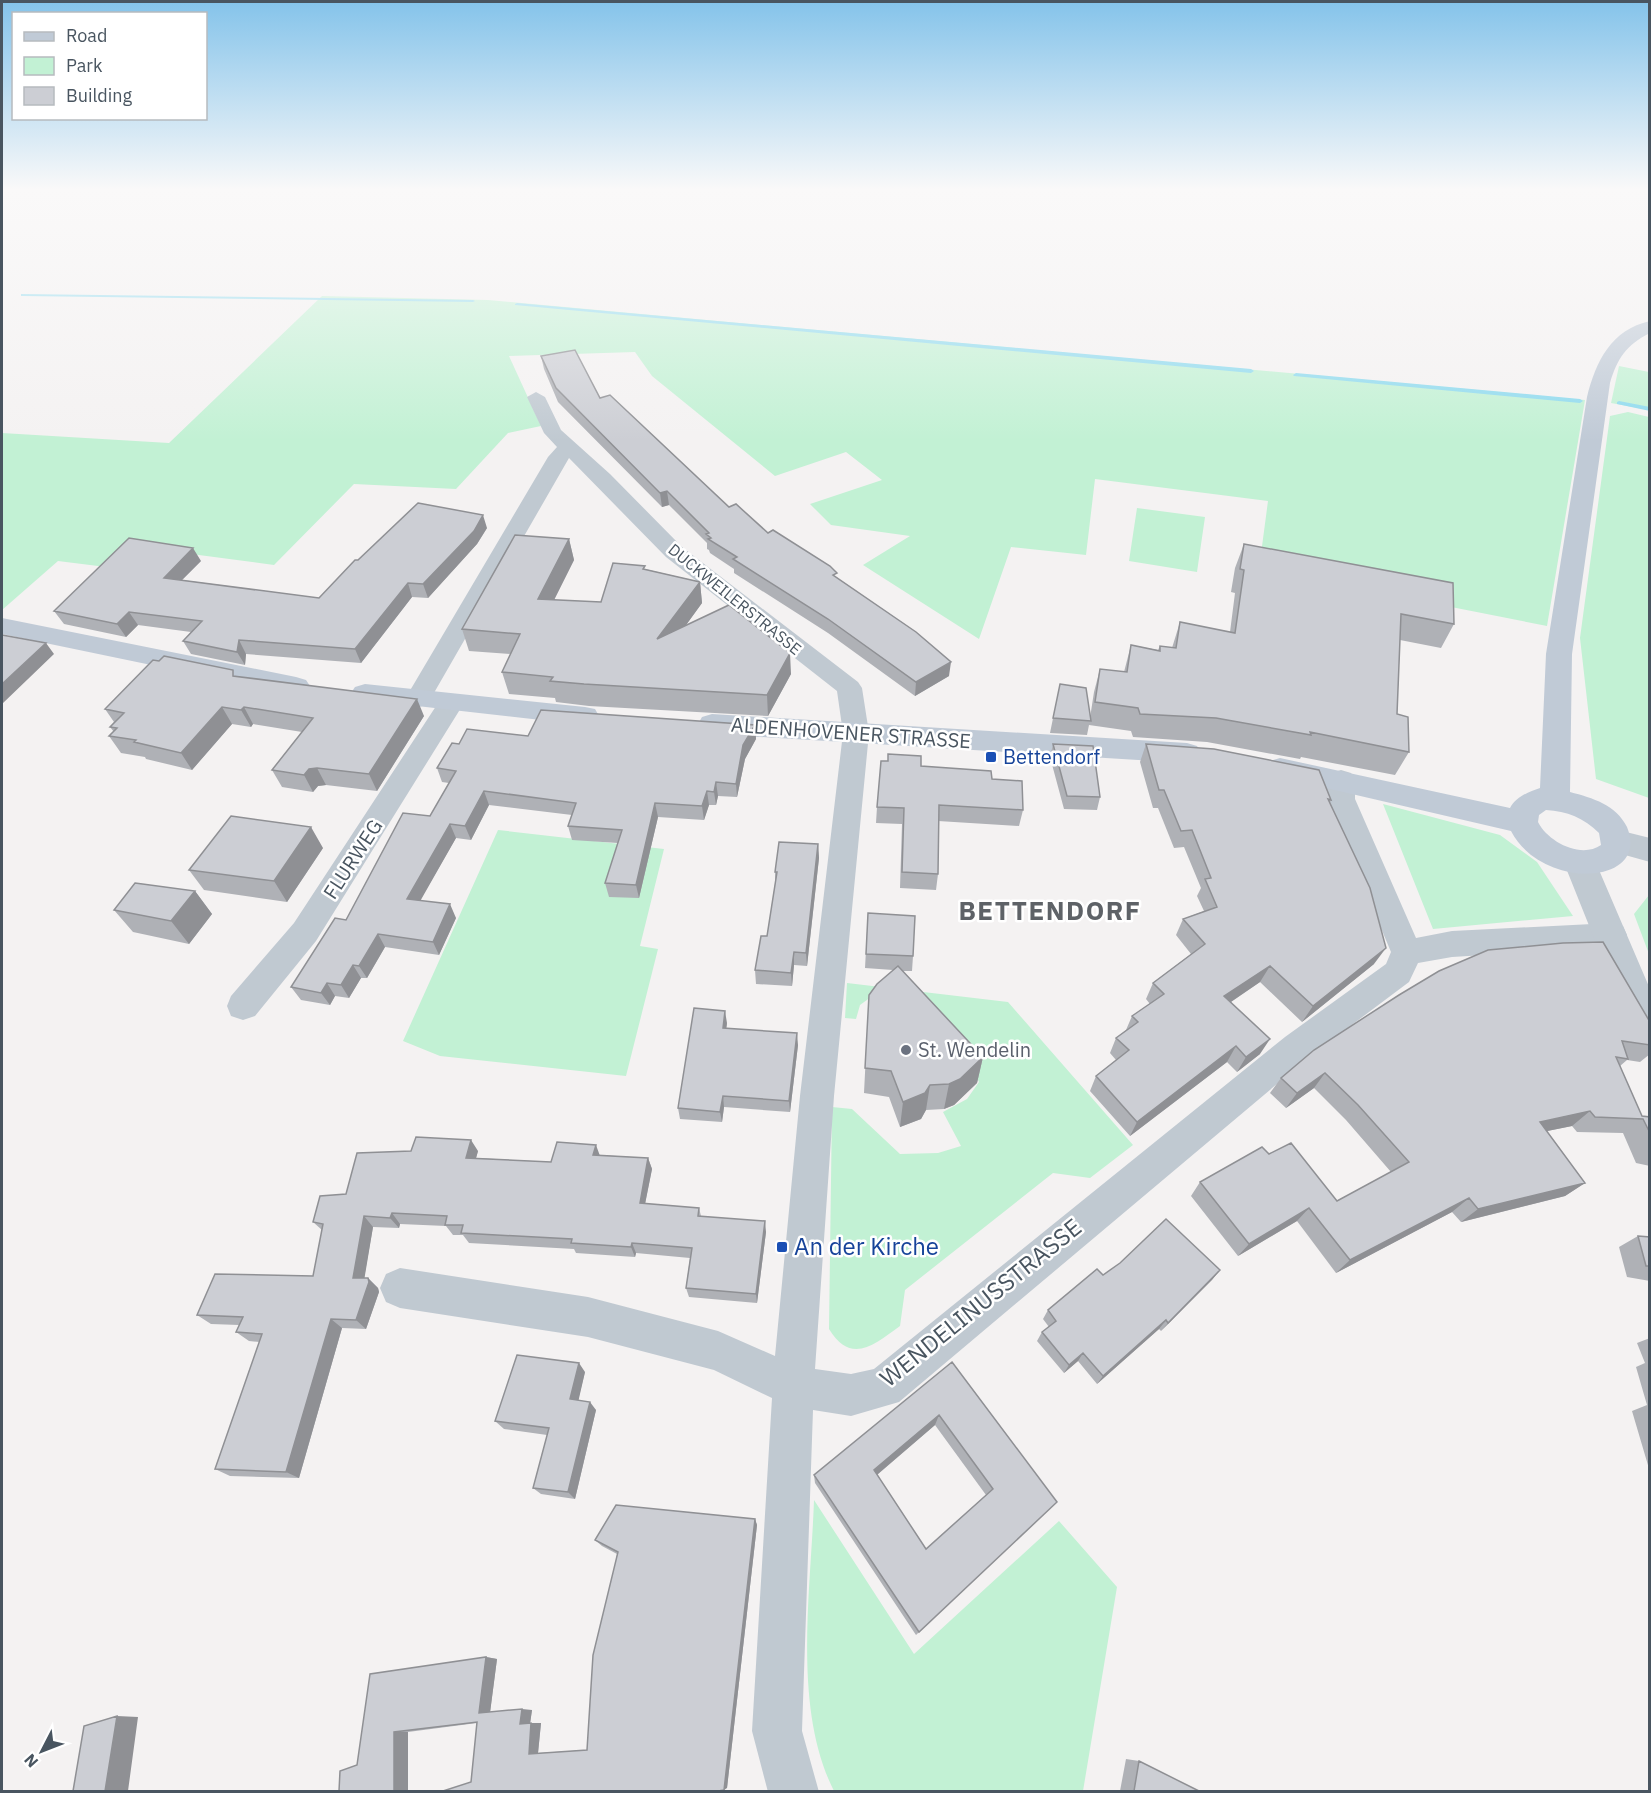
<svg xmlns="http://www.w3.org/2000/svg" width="1651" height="1793" viewBox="0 0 1651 1793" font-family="'IBM Plex Sans',sans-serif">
  <rect width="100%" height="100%" fill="#f4f2f2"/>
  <path fill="#c2f1d4" d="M322,296L488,300L1585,400L1547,626L1259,569L1268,501L1095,479L1086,555L1011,547L979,639L863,565L910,536L831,525L810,504L882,480L846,452L775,476L652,376L635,352L509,356L541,426L508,433L456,489L354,484L274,565L138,547L114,568L58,561L2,610V433L169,443Z
    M1619,366L1649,372V410L1611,403Z
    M1628,412L1649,417V798L1596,779L1580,638L1610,416Z
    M1137,508L1205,517L1197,572L1129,561Z
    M1383,804L1500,835L1537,862L1573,916L1433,929Z
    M498,830L664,849L640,946L658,949L626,1076L440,1056L403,1041Z
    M1649,895V954L1634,914Z
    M847,983L1008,1002L1133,1145L1090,1178L1053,1173L905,1290L900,1326C874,1345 851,1365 829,1329L832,1107L852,1109L900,1154L938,1153L961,1146L943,1112L967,1099L979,1082L977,1078L871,997L860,1005L856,1019L845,1018Z
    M814,1500L914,1654L1059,1521L1117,1587L1083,1791H834C792,1708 811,1591 814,1500Z"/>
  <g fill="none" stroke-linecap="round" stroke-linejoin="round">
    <path fill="#8edaee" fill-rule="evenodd" d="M21,294L473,300L475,301L473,302L23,296H21Z
      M517,303L1251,369L1254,371L1251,373L515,305V304Z
      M1296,373L1580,399L1583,401L1580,403L1294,376L1293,375Z
      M1619,401L1650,407V411L1617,404V402Z"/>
    <path fill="#c0c9d1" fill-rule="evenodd" d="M536,392L545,397L561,430L610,474L682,547L858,682L862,688L869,733L834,1096L815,1369L851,1374L874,1369L1285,1037L1386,964L1391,952L1327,799V780L1331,773L1341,770L1351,773L1355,780V799L1416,938L1452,931L1612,923L1623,926L1627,935L1623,944L1612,947L1452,957L1418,963L1409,982L1309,1057L899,1402L851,1416L813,1410L802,1731L819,1792H768L752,1731L772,1398L714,1370L588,1337L400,1308L386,1302L380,1288L386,1274L400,1268L588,1297L718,1331L775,1356L800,1096L843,733L837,691L666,557L569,458L427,705L418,707L409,705L405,699L548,457L557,447L544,433L527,397Z
      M451,695L460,697L464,703L316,941L255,1016L243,1020L231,1016L227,1006L231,996L294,923L442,697Z"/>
    <path fill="#c0c9d1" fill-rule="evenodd" d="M1618,830L1650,838V862L1607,850L1602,842L1607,834Z
      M1580,851L1591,854L1596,863L1650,989V1049L1637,1044L1632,1033L1564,863L1569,854Z"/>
    <path fill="#c0cad6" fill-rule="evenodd" d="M1650,321V333C1626,345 1617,359 1610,383L1572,654L1570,792C1593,798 1616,805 1627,827C1651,886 1542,891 1511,831L1270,775L1265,768L1270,761L1280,758L1510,808C1516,797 1528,792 1540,788L1546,654L1587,397C1596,361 1611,330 1650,321ZM1546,810C1567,811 1584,818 1599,833L1601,845C1581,859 1548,842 1538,822L1539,815Z
      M2,618L296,677L306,680L310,686L306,692L296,695L2,634Z
      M365,684L585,707L595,709L599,716L595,723L585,725L355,699L351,693L355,687Z
      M712,714L1187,743L1197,746L1202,753L1197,760L1187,763L712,734L702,731L698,724L702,717Z"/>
  </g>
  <path fill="#afb1b6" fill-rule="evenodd" d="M541,356L600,398L729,507L837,578L949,676L915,696L828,633L734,573V569L710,553L709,550L707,549V543L669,505L662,507L558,402L544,369Z
    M487,528L477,544L428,598L412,597L361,663L246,654L245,665L191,654L183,641L191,632L138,625L126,637L64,624L54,611L201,561L182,580L319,598L358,560Z
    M569,539L574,560L554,600L601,602L645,569L700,582L702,603L686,625L791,674L768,716L589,706L556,702L555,698L509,694L502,672L511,654L469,651L462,629Z
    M1244,544L1454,624L1441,648L1400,640L1397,714L1409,752L1395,775L1301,757L1300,759L1207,742L1133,737L1131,731L1089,725L1087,735L1050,733L1060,684L1090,718L1094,692L1100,669L1124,672L1131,645L1158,650L1160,646L1172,648L1180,622L1230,632L1235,593L1231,592L1235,568Z
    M236,676L424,716L377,791L326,785L318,786L313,792L282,787L272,770L302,732L253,724L251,727L232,724L192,770L146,759L145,757L121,753L109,736L114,732L110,727L114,722L105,709Z
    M755,725L756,739L745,759L737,797L718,796L716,805H709L704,820L658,817L639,898L609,897L605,883L618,843L572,840L568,826L572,815L489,805L471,840L456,838L420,900L456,918L439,955L385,947L367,978H361L349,998L335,996L330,1005L301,1000L291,987L430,816L449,783L442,782L437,768L459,744L528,736Z
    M1053,744L1100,797L1097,810L1064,809L1050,757Z
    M1146,744L1331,800L1330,803L1374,964L1302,1022L1260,982L1231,1002L1260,1054L1237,1072L1227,1062L1130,1136L1090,1091L1096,1076L1116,1060L1110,1053L1116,1038L1126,1030L1132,1016L1150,1004L1146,999L1153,983L1191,954L1176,935L1183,919L1204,911L1197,896L1201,888L1184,847L1174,848L1158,808H1153L1140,762Z
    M921,766L992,779L1023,810L1019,826L938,821V874L936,890L900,888L902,824L876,823L877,807Z
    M818,844L819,858L807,966L794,965L792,986L756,984L755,970L767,936L775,884V872Z
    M323,848L287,902L204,890L189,870Z
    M195,891L212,914L189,944L133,932L114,910Z
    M868,913L913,956L912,971H903L983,1057L977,1083L954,1105L944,1109L926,1110L921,1119L900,1127L889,1097L864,1093L869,995L893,970L865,968Z
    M1399,995L1650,1045V1054L1640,1062L1627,1060L1620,1066L1642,1116L1650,1117V1166L1636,1163L1623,1133L1577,1132L1572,1126L1547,1131L1585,1183L1565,1196L1461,1222L1452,1212L1336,1273L1297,1221L1238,1256L1191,1196L1200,1182L1269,1154L1337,1201L1391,1172L1346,1120L1314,1088L1286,1108L1270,1093L1281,1078Z
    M727,1023L726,1028L798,1045L790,1112L724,1107L722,1122L680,1119L678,1108Z
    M478,1151L476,1158L551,1162L600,1155L648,1158L652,1169L645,1204L699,1208L701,1216L766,1232L757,1303L689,1297L686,1288L690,1258L636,1253L635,1257L576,1253L574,1249L469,1243L463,1235H453L446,1226L400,1224L399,1228L373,1227L364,1278H368L378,1288L379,1292L366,1329L342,1328L299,1478L230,1476L215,1469L260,1342L249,1341L236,1332L239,1325L211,1324L197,1315L313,1276L322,1230L313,1222L346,1194Z
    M1638,1236L1650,1237V1281L1627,1277L1619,1247Z
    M1220,1270L1161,1331L1159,1329L1097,1384L1078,1361L1064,1373L1037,1341L1042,1332L1049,1327L1043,1319L1048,1310L1103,1275Z
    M1650,1338V1472L1632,1411L1647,1405L1636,1367L1645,1363L1637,1343Z
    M952,1362L1057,1502L916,1635L815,1483L814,1475ZM935,1425L986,1495L926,1549L877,1475Z
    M585,1372L578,1400L596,1410L575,1499L541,1494L533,1488L547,1435L504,1429L495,1421Z
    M755,1519L757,1525L727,1788L471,1782L477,1723L408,1732L357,1765L486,1657L497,1659L490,1712L532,1710L530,1723H541L538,1753L587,1750L617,1554L602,1546L595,1540Z
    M1126,1759L1139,1761L1199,1791H1120Z"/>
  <path fill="#8f9094" d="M667,491L669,505L662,507L660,493Z
    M483,515L487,528L477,544L428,598L423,584Z
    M569,539L574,560L544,620L538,599Z
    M193,548L201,561L171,591L164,578Z
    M700,582L702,603L660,661L657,639Z
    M408,583L412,597L361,663L355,649Z
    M129,612L138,625L126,637L117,624Z
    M239,640L246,654L245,665L237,652Z
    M46,643L54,654L2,704V684Z
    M790,653L791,674L768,716L767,695Z
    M951,662L949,676L915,696L916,682Z
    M417,699L424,716L377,791L369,774Z
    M222,707L232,724L192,770L181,753Z
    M244,707L253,724L251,727L241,710Z
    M755,725L756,739L745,759L737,797L736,784L743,745Z
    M317,768L326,785L318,786L313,792L304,775L309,769Z
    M716,782L718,796L716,805L714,792Z
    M484,791L489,805L471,840L465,826Z
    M707,791L709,805L704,820L702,806Z
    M655,803L658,817L639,898L636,885Z
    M450,824L456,838L414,912L407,899Z
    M311,827L323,848L287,902L274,881Z
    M818,844L819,858L807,966L806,953Z
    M195,891L212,914L189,944L171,921Z
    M450,904L456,918L439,955L433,942Z
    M378,934L385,947L367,978L359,966Z
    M1386,948L1374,964L1302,1022L1313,1006Z
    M794,952V965L792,986L791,973Z
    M353,965L361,978L349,998L341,985Z
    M1270,966L1260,982L1216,1012L1224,996Z
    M327,983L335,996L330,1005L321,993Z
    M725,1011L727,1023L725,1040L723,1028Z
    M797,1033L798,1045L790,1112L789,1101Z
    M1270,1039L1260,1054L1237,1072L1246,1057Z
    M1236,1046L1227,1062L1130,1136L1137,1122Z
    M983,1057L977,1083L954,1105L944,1109L949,1084Z
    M1325,1073L1314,1088L1286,1108L1297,1093Z
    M930,1085L926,1110L921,1119L900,1127L903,1102Z
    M723,1096L724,1107L722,1122L720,1112Z
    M1590,1111L1572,1126L1523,1136L1540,1122Z
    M471,1140L478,1151L473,1169L466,1158Z
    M596,1145L600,1156L593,1155Z
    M648,1158L652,1169L643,1214L640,1203Z
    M1585,1183L1565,1196L1461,1222L1478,1209Z
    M1469,1198L1452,1212L1336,1273L1350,1260Z
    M1309,1208L1297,1221L1238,1256L1249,1244Z
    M392,1213L400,1224L399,1228L390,1218Z
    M364,1216L373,1227L363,1287L353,1278Z
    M765,1221L766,1232L757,1303L756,1294Z
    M632,1243L636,1253L635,1257L631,1247Z
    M1220,1270L1212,1280L1161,1331L1168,1323Z
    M368,1278L378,1288L379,1292L366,1329L356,1320Z
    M331,1319L342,1328L299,1478L286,1472Z
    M1166,1320L1159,1329L1097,1384L1103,1376Z
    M1083,1353L1078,1361L1064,1373L1069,1365Z
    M579,1363L585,1372L577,1407L570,1399Z
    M590,1402L596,1410L575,1499L568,1492Z
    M939,1415L935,1425L872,1479L874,1470Z
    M755,1519L757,1525L727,1788L724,1790Z
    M486,1657L497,1659L490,1713H479Z
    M522,1709L532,1710L530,1724H520Z
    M117,1716L138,1717L128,1791H105Z
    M531,1723H541L538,1753L529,1754Z
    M394,1732H408V1791H394Z"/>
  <path fill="#ccced4" stroke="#8f9094" stroke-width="1.5" fill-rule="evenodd" d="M575,350L600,398L610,395L729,507L736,504L768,533L773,530L830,566L837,573L833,575L916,632L951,662L916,682L828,619L733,559L737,557L708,539L711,538L706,534L709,533L667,491L660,493L556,388L541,356Z
    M418,503L483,515L474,531L423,584L408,583L355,649L239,640L237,652L183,641L202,621L129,612L117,624L54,611L129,538L193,548L164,578L319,598L355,560H358Z
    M515,535L569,539L538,599L601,602L613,563L645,566L643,569L700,582L657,639L729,605L790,653L767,695L584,684L550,681L553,677L502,672L520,634L462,629Z
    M1244,544L1453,583L1454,624L1401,614L1397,714L1408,717L1409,752L1310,732L1311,735L1216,718L1140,714L1138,708L1095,702L1100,669L1127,672L1131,645L1160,651V646L1176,648L1180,622L1235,633L1244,570L1240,569Z
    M2,635L46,643L2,684Z
    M164,656L233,670V676L417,699L369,774L317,768L309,769L304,775L272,770L313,718L244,707L241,710L222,707L181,753L134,742L136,740L109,736L117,728L110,727L124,713L105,709L153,660L159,661Z
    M1060,684L1086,688L1091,721L1053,718Z
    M541,710L755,725L743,745L736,784L716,782L714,792L707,791L702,806L655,803L636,885L605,883L622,830L568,826L576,803L484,791L465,826L450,824L407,899L450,904L433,942L378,934L359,966L353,965L341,985L327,983L321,993L291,987L335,918L346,920L403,813L430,816L456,771L437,768L452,743L459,744L467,729L528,736Z
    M1053,744L1093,746L1100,797L1067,796Z
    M1146,744L1214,749L1319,770L1331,800L1328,799L1370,888L1386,948L1313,1006L1270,966L1224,996L1270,1039L1246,1057L1236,1046L1137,1122L1096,1076L1129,1050L1116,1038L1138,1022L1132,1016L1164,994L1153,983L1205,944L1183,919L1217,907L1205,879L1211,878L1192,830L1181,831L1164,790H1159Z
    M888,754L921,756V766L991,771L992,779L1022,781L1023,810L939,805L938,874L902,872L904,808L877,807L881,761H888Z
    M231,816L311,827L274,881L189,870Z
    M779,842L818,844L806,953L794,952L791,973L755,970L761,936H767L777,872H775Z
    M135,883L195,891L171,921L114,910Z
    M868,913L915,916L913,956L866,954Z
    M1603,942L1650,1022V1045L1622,1041L1628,1059L1616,1057L1642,1116L1650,1117V1133L1643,1119L1595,1117L1590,1111L1540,1122L1585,1183L1478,1209L1469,1198L1350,1260L1309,1208L1249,1244L1200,1182L1262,1147L1269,1154L1291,1143L1337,1201L1409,1162L1358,1105L1325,1073L1297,1093L1281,1078L1314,1050L1399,995L1439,971L1488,950L1563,943Z
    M898,966L983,1057L960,1079L949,1084L930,1085L925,1093L903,1102L891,1071L865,1068L869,995L877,984Z
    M694,1008L725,1011L723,1028L797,1033L789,1101L723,1096L720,1112L678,1108Z
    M416,1137L471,1140L466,1158L551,1162L557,1142L596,1145L593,1155L648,1158L640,1203L699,1208L698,1216L765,1221L756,1294L686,1288L692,1248L632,1243L631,1247L571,1243L572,1239L461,1233L463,1225H445L447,1216L392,1213L390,1218L364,1216L353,1278H368L369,1282L356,1320L331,1319L286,1472L215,1469L262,1334L236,1332L243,1317L197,1315L215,1274L313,1276L323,1224L313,1222L320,1196L346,1194L357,1153L411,1151Z
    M1166,1219L1220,1270L1168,1323L1166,1320L1103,1376L1083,1353L1069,1365L1042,1332L1056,1321L1048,1310L1097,1269L1103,1275L1120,1263Z
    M1638,1236L1650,1237V1266H1646Z
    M517,1355L579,1363L570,1399L590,1402L568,1492L533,1488L549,1428L495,1421Z
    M952,1362L1057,1502L919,1632L814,1475ZM939,1415L993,1489L926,1549L874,1470Z
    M616,1505L755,1519L724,1790L718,1791H443L471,1782L477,1722L394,1732V1791H339L340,1771L357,1765L370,1674L486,1657L479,1713L522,1709L520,1724L531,1723L529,1754L587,1750L593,1655L618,1552L595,1540Z
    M117,1716L105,1791H73L84,1726Z
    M1139,1761L1199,1791H1134Z"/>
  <linearGradient id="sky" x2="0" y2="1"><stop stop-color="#84c3ea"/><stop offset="0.43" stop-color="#faf9f9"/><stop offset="1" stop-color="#faf9f9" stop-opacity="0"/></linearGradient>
  <rect width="1651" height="441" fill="url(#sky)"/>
  <g fill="#1a4fb4" stroke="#fff" stroke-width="2">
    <rect x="985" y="751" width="12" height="12" rx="3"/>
    <rect x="776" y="1241" width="12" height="12" rx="3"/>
  </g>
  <circle fill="#6b7280" stroke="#fff" stroke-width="2" cx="906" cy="1050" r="6"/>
  <g text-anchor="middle" stroke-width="5" stroke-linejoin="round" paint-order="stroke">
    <g font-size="16" fill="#495560" stroke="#fff">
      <text transform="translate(735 599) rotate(39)" y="6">DUCKWEILERSTRASSE</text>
    </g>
    <g font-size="20" fill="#495560" stroke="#fff">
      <text transform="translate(851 733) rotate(4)" y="7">ALDENHOVENER STRASSE</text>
      <text transform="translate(353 859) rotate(-57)" y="7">FLURWEG</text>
    </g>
    <g font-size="20" fill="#164399" stroke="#fff" text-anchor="start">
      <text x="1003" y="764">Bettendorf</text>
    </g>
    <g font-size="20" fill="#5b616d" stroke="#fff" text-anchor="start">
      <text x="918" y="1057">St. Wendelin</text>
    </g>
    <g font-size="24" fill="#164399" stroke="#fff" text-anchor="start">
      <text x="794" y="1255">An der Kirche</text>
    </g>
    <g font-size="24" fill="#495560" stroke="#fff">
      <text transform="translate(981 1303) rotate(-39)" y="8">WENDELINUSSTRASSE</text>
    </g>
    <g font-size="26" font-weight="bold" letter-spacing="1.5" fill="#5e6267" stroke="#fff">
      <text x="1050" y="920">BETTENDORF</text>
    </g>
  </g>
  <rect width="1651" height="1793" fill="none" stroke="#495560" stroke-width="6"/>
  <rect x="12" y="12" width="195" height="108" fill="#ffffff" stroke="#b6bbbf" stroke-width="1.5"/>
  <rect x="24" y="32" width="30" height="9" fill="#c0cad6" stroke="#b6bbbf" stroke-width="1.5"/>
  <text x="66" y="42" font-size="18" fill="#495560">Road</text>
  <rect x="24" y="57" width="30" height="18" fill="#c2f1d4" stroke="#b6bbbf" stroke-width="1.5"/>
  <text x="66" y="72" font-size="18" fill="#495560">Park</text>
  <rect x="24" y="87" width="30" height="18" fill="#ccced4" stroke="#b6bbbf" stroke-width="1.5"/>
  <text x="66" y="102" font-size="18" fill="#495560">Building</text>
  <g transform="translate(42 1751) rotate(228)" stroke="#ffffff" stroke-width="4.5" paint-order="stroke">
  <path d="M0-4.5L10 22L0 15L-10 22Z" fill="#495560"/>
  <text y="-9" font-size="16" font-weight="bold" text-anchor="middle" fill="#495560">N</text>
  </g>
</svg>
